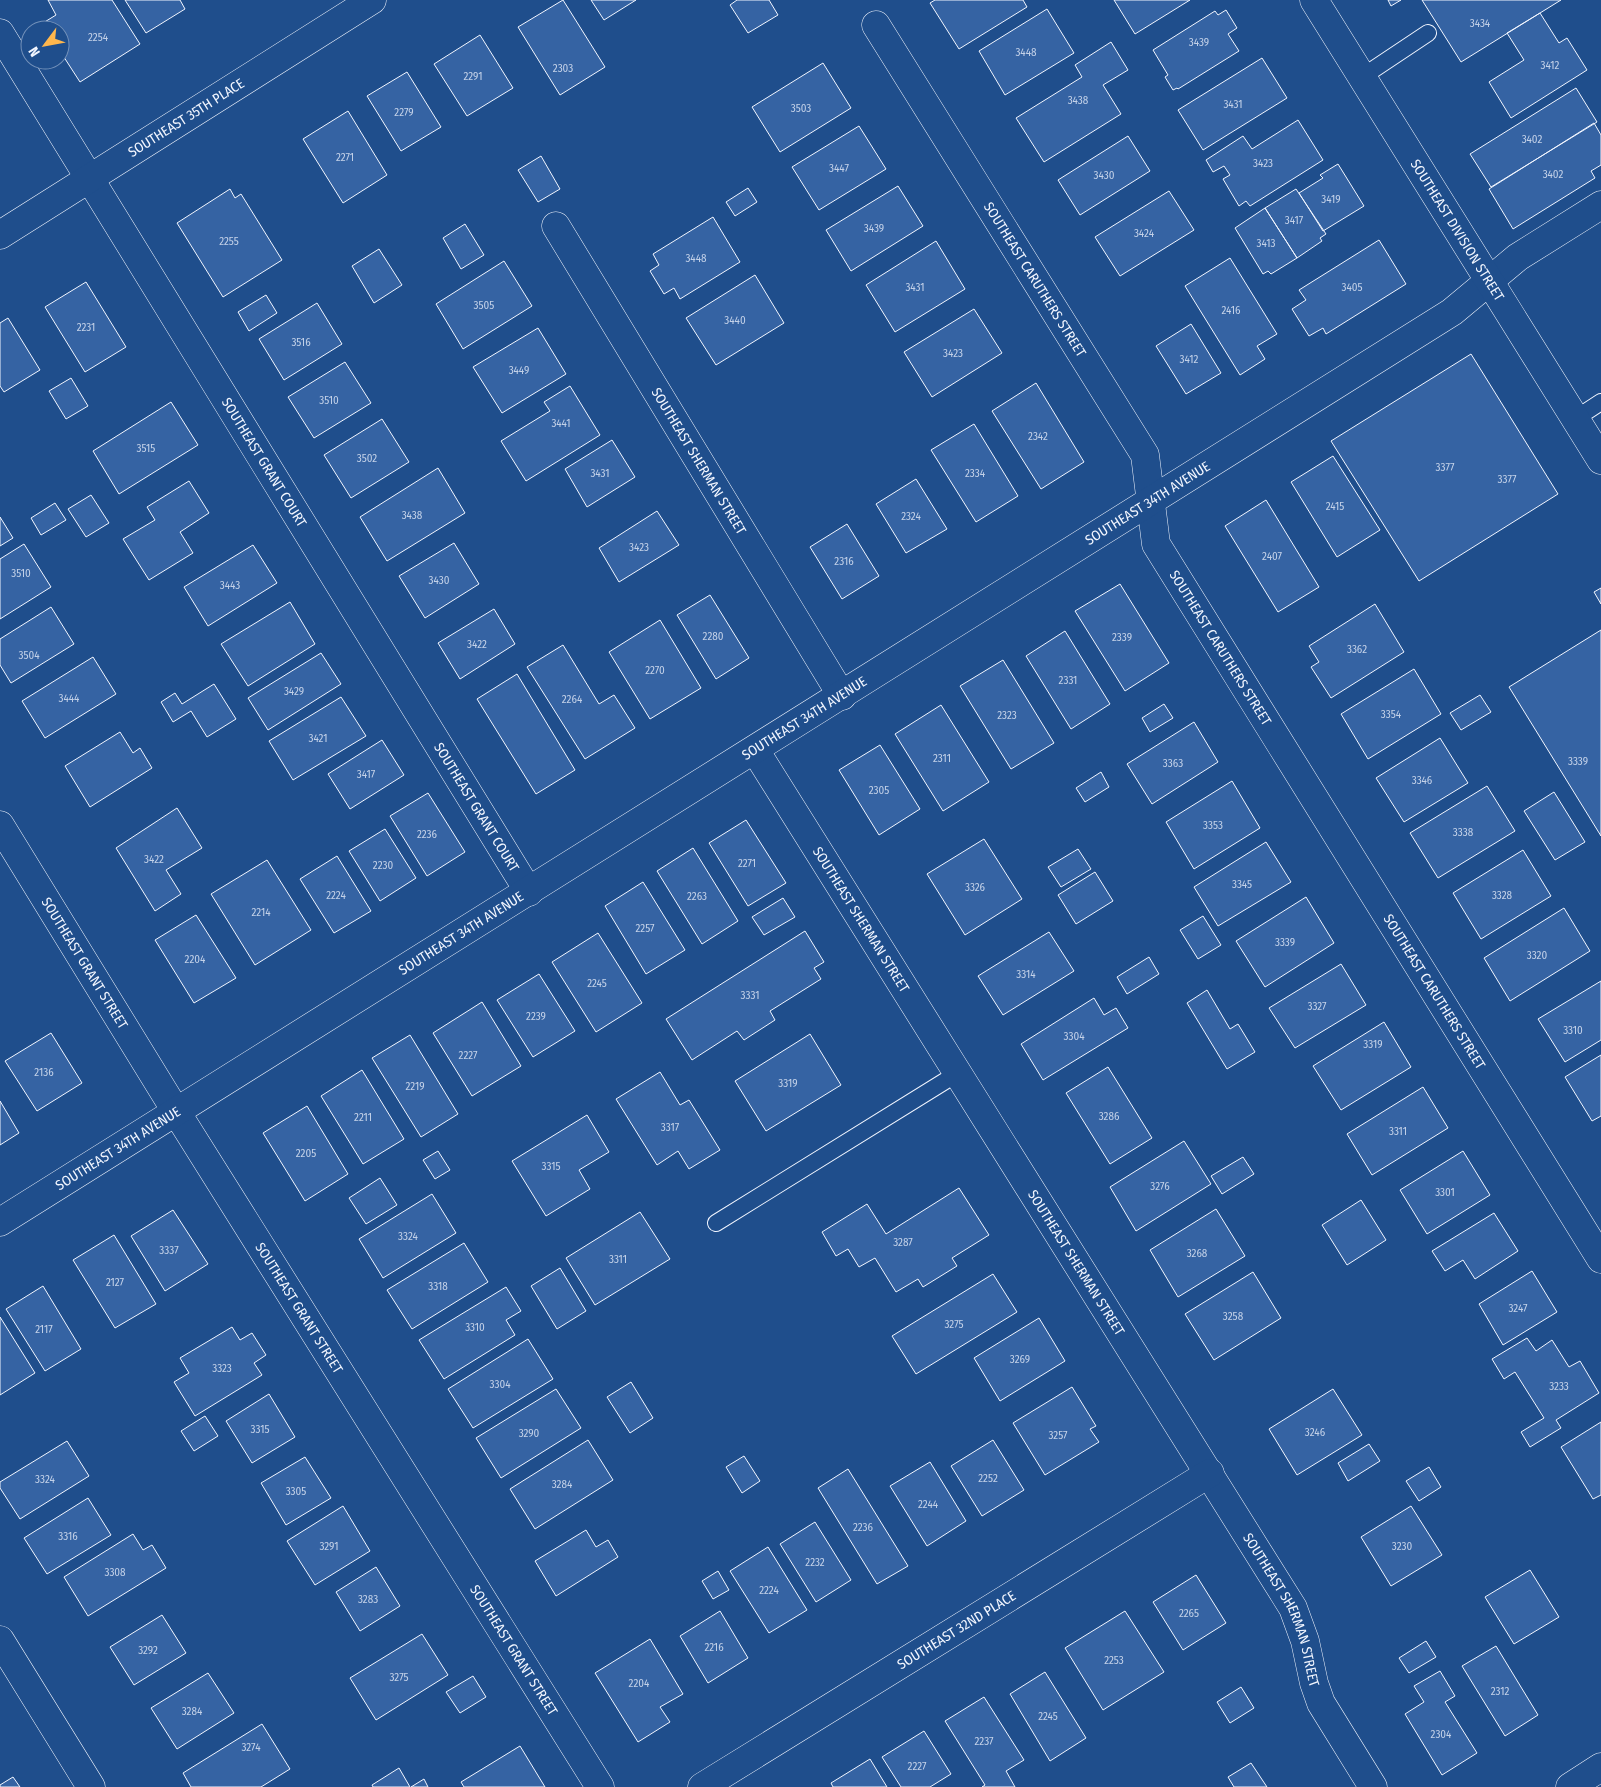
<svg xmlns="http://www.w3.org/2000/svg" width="1601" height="1787" viewBox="0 0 1601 1787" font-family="'Fira Sans Condensed',sans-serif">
  <rect width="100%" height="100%" fill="#1f4e8c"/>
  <path fill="#3563a3" stroke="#f2f6ff" d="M48,0H112L140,44L80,82L60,51V30H47L43,23L56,15Z
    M125,0H180L185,9L146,33Z
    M563,0L605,67L560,95L518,27Z
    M591,0H636L604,20Z
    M737,0H769L778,15L748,33L730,5Z
    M935,0H1023L1027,7L959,49L930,3Z
    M1114,0H1190L1135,34Z
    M1388,0H1401L1391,6Z
    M1422,0H1561L1461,62Z
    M1047,9L1074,53L1005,95L979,51Z
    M1226,10L1237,28L1228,34L1239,51L1178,89L1177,88L1173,90L1165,77L1168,75L1153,50L1215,11L1218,15Z
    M1540,13L1559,43L1567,38L1587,70L1511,118L1489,82L1524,60L1507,33Z
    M480,35L513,88L467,116L434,64Z
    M1111,42L1128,70L1103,85L1121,114L1044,162L1016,118L1082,77L1075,65Z
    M1262,58L1287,98L1203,150L1178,110Z
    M823,63L851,108L780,152L752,107Z
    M407,72L441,127L401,151L367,96Z
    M1576,88L1597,122L1491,187L1470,154Z
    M348,111L387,175L343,203L303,139Z
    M1298,120L1323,160L1250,206L1246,201L1239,206L1223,179L1230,175L1224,166L1213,172L1206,160L1243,136L1252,149Z
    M1594,123L1601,135V165L1591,171L1595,178L1513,229L1489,189Z
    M859,126L886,169L819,210L792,167Z
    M1128,136L1150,171L1080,215L1058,180Z
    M541,156L560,189L538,202L518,170Z
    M1338,164L1364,206L1323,231L1299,193L1323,178L1320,175Z
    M898,186L923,226L851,271L826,230Z
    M748,188L757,202L735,216L726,202Z
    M230,189L235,198L241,194L282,260L223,297L177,223Z
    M1296,189L1326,234L1320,238L1322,241L1297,258L1265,208Z
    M1169,191L1194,230L1120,276L1095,237Z
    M1265,208L1297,258L1271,274L1268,271L1263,274L1235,228Z
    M713,217L740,262L680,299L674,288L664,294L650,271L659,265L653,254Z
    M465,224L484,255L461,269L443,238Z
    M1379,240L1406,284L1326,334L1323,328L1309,336L1292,309L1306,300L1299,290Z
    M936,241L965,289L895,332L866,285Z
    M379,249L402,285L374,303L352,266Z
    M1230,258L1277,334L1257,346L1265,359L1240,375L1185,286Z
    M504,261L532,306L463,349L436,304Z
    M755,275L784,323L716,365L686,318Z
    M86,282L126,347L85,372L45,307Z
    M266,295L277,313L249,331L238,312Z
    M317,303L342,344L284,380L259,339Z
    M974,309L1002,353L932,397L904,352Z
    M8,318L40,370L4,392L0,386V323Z
    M1191,324L1221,373L1186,394L1156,346Z
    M538,328L566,374L502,413L473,367Z
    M1471,354L1558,494L1419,581L1331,441Z
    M345,362L371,403L314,438L288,397Z
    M71,378L88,406L66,419L49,391Z
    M1036,383L1084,462L1041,489L992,411Z
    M570,386L600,435L526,481L501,441L550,411L544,402Z
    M171,402L198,445L119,494L93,451Z
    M382,419L409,462L351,498L324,455Z
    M974,424L1018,496L976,522L931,450Z
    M612,440L635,477L587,507L565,469Z
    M1333,456L1380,530L1337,557L1291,482Z
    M438,468L465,513L387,561L360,517Z
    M916,479L947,529L906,553L876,504Z
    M189,481L209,513L180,532L193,553L149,580L123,539L155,520L147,507Z
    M91,495L109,523L86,537L68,509Z
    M1266,500L1319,587L1278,612L1225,526Z
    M55,503L66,520L41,535L31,518Z
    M657,511L679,545L619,582L599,548Z
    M0,517L13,538L0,546Z
    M847,524L879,576L842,599L810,547Z
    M454,543L479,584L425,618L399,576Z
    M24,544L51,587L0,619V559Z
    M253,545L277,583L208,626L184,587Z
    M1120,584L1169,663L1125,691L1075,611Z
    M1601,588V604L1594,592Z
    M710,595L749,658L716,679L677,615Z
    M290,602L315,644L248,686L221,644Z
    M1375,604L1404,652L1331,698L1311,667L1319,662L1309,646Z
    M51,607L74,644L11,683L0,665V639Z
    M494,609L515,644L460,679L438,643Z
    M660,620L701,688L650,719L609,652Z
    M1601,630V836L1509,687Z
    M1065,631L1110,704L1071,729L1026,656Z
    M563,645L599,704L614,695L635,728L585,759L527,667Z
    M321,653L341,684L268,730L248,698Z
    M93,657L116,694L45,738L22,701Z
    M1003,660L1054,743L1011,769L960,686Z
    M1414,669L1441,714L1368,759L1341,714Z
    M517,674L575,770L536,794L477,699Z
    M214,684L236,719L207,737L191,711L173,722L161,702L175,693L182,704Z
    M1480,695L1491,712L1461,730L1450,713Z
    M341,697L366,736L293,780L269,741Z
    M1164,704L1173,718L1150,732L1142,718Z
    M941,705L989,782L943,811L895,734Z
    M1194,722L1218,762L1152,804L1127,764Z
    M120,732L133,753L140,748L152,768L90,807L65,766Z
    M1440,738L1468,783L1404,822L1376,778Z
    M382,740L404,775L350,809L328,774Z
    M880,745L920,809L879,835L839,770Z
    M1101,772L1109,787L1085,802L1076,788Z
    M1232,781L1260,828L1194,869L1166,822Z
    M1487,786L1515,831L1438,878L1410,833Z
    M1554,792L1585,842L1555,860L1524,811Z
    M428,793L465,852L427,876L390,816Z
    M177,808L202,848L166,870L181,894L155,911L116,848Z
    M746,820L786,883L748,906L709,843Z
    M385,829L416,878L380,901L349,851Z
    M984,839L1022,899L965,935L927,874Z
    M1266,842L1291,882L1218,926L1194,887Z
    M693,848L738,921L702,944L657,871Z
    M1078,849L1091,869L1061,887L1048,867Z
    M1523,850L1551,896L1481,939L1453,893Z
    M337,856L371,911L334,933L300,879Z
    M267,860L311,930L255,965L211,894Z
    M1095,872L1113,901L1076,924L1058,895Z
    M643,882L685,950L646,974L605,906Z
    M1306,897L1334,943L1265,987L1236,941Z
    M783,898L795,917L764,935L752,917Z
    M1564,908L1590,951L1510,1001L1484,958Z
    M196,915L236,978L194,1003L155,940Z
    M1203,916L1221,945L1198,959L1180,930Z
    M805,931L824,962L814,968L821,979L770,1011L775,1020L744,1040L737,1031L692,1060L666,1019Z
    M1049,932L1074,971L1003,1015L978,976Z
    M598,933L642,1003L596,1032L552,962Z
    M1149,957L1159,974L1127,994L1117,977Z
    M1341,964L1366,1005L1295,1048L1269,1008Z
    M539,974L575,1031L533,1057L497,1000Z
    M1601,981V1040L1565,1062L1538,1019Z
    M1207,990L1230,1029L1238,1024L1255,1052L1227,1069L1187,1003Z
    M1094,998L1104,1015L1116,1008L1128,1028L1043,1080L1021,1044Z
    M482,1002L521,1066L472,1096L433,1033Z
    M1384,1022L1411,1067L1341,1110L1313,1066Z
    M51,1033L82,1083L37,1111L5,1061Z
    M810,1034L841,1085L766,1131L735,1081Z
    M410,1035L458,1114L421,1137L372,1058Z
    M1601,1055V1116L1592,1121L1565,1077Z
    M1108,1067L1152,1138L1110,1164L1066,1093Z
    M362,1070L404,1139L363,1164L321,1096Z
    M660,1072L680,1105L689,1100L720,1150L689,1169L678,1151L657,1165L616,1099Z
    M1423,1087L1448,1128L1372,1175L1347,1134Z
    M0,1101L19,1133L0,1145Z
    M307,1106L348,1174L305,1201L263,1133Z
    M587,1115L609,1152L579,1170L590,1189L546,1216L512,1161Z
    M1184,1141L1211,1184L1136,1231L1110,1187Z
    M438,1151L450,1170L435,1179L423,1160Z
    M1463,1151L1490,1195L1427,1234L1400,1190Z
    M1243,1157L1254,1174L1222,1194L1211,1176Z
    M380,1178L397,1205L366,1224L349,1198Z
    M959,1188L989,1235L952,1258L957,1266L923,1287L918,1279L896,1292L875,1258L859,1267L848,1249L836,1256L822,1232L867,1204L886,1234Z
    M432,1194L456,1233L383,1278L359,1239Z
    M1361,1200L1386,1240L1347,1265L1322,1225Z
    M1216,1209L1245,1256L1178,1297L1150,1250Z
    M173,1210L208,1264L165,1291L131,1236Z
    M640,1212L670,1259L595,1305L566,1258Z
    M1494,1213L1518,1251L1475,1279L1463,1260L1445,1271L1432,1251Z
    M114,1235L156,1304L115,1328L73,1260Z
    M464,1243L488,1282L412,1329L387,1290Z
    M560,1268L586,1311L557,1329L531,1286Z
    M1532,1271L1557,1312L1503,1345L1479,1304Z
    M1253,1272L1281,1318L1214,1360L1185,1314Z
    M993,1274L1017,1312L916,1374L892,1336Z
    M43,1286L81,1349L45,1371L6,1309Z
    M506,1287L521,1311L506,1320L515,1335L444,1379L419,1340Z
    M0,1317L35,1373L0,1395Z
    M1039,1318L1065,1361L1000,1401L974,1358Z
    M232,1327L240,1340L252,1333L266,1355L254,1363L262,1375L195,1416L174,1382L189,1373L180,1358Z
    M1527,1338L1536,1351L1552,1340L1569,1367L1580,1361L1599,1393L1556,1420L1561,1428L1530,1447L1521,1432L1544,1418L1515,1372L1504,1379L1492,1359Z
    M528,1339L553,1379L473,1428L448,1389Z
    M631,1382L653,1418L630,1433L607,1397Z
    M1072,1387L1096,1426L1090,1429L1099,1442L1045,1475L1013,1423Z
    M556,1389L581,1428L501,1478L476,1438Z
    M1333,1389L1362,1435L1297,1475L1269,1429Z
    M269,1394L295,1437L252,1463L226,1421Z
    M205,1416L218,1436L194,1451L181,1431Z
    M1601,1422V1495L1593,1499L1561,1447Z
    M588,1440L613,1480L535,1529L510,1489Z
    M993,1440L1024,1490L982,1516L951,1466Z
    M67,1441L89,1476L20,1519L0,1488V1482Z
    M1369,1444L1380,1461L1348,1481L1338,1463Z
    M744,1456L760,1481L742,1493L726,1467Z
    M305,1457L331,1498L286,1525L261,1483Z
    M930,1462L966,1521L927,1546L890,1486Z
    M1429,1467L1441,1487L1419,1501L1406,1481Z
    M848,1469L908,1566L877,1584L818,1488Z
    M88,1498L111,1535L47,1574L24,1538Z
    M343,1506L370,1551L315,1585L287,1541Z
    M1411,1506L1442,1555L1391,1586L1361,1537Z
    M815,1522L851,1580L816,1602L780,1544Z
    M586,1530L596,1547L608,1540L618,1557L556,1596L535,1561Z
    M133,1534L143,1550L152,1545L166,1568L88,1616L64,1577Z
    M768,1547L807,1610L769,1633L730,1571Z
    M376,1567L400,1606L360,1631L336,1592Z
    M1530,1570L1559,1617L1514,1644L1485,1597Z
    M718,1571L729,1590L713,1599L702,1581Z
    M1196,1575L1226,1623L1183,1650L1153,1602Z
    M720,1611L748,1658L708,1683L680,1636Z
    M1125,1611L1164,1672L1103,1710L1065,1648Z
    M162,1615L186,1653L134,1685L110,1647Z
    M422,1634L448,1675L376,1720L350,1678Z
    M650,1639L683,1694L660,1707L670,1722L638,1742L595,1673Z
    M1426,1641L1436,1657L1409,1673L1399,1658Z
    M1496,1646L1538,1715L1505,1736L1462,1666Z
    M1440,1671L1455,1696L1445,1702L1477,1753L1442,1775L1405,1714L1424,1702L1414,1686Z
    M1045,1672L1086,1738L1050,1761L1010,1694Z
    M208,1673L234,1713L177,1749L151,1708Z
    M473,1676L486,1697L460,1713L446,1692Z
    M1241,1687L1254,1708L1230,1723L1217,1702Z
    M984,1697L1024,1760L1006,1771L1015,1787H982L985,1785L945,1721Z
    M262,1724L290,1769L261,1787H191L183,1773Z
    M924,1731L951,1774L930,1787H901L882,1757Z
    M520,1746L545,1787H464L461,1782Z
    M870,1759L887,1787H833L831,1783Z
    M1251,1763L1267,1787H1234L1228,1777Z
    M399,1768L410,1787H373L372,1785Z
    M13,1777L20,1787H0V1785Z
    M424,1779L428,1787H411Z"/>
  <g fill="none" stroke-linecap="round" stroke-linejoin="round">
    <defs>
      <path id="lane" d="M1362,77L1428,33
        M1575,419L1601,402
        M716,1223L958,1073"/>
      <g id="street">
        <path id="s1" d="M876,25L1145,455L1156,544L1601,1259"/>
        <path id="s2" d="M0,33L529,892"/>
        <path id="s3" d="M556,226L842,696"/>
        <path id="s4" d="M0,235L372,0"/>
        <path id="s5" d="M755,750L1293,1608L1305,1641L1314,1683L1321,1703L1373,1787"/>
        <path id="s6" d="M0,825L177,1113L600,1787"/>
        <path id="s7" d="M0,1222L1452,312L1518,257L1601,205"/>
        <path d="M0,1640L91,1787"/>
        <path id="s8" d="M702,1787L1210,1473"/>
        <path d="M1570,1787L1601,1767"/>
      </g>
      <g id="secondary">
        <path id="s9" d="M1314,0L1601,460"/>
      </g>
    </defs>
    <use href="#lane" stroke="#f2f6ff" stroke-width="18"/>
    <use href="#street" stroke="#f2f6ff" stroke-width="29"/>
    <use href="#secondary" stroke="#f2f6ff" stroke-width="29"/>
    <use href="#lane" stroke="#1f4e8c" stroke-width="16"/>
    <use href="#street" stroke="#1f4e8c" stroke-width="28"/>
    <use href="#secondary" stroke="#1f4e8c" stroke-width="28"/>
  </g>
  <g text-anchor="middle" stroke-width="4" stroke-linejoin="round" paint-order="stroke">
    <g font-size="11" fill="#c3d1e8">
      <text x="1480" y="27">3434</text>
      <text x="98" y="41">2254</text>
      <text x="1199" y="46">3439</text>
      <text x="1026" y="56">3448</text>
      <text x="1550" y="69">3412</text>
      <text x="563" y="72">2303</text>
      <text x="473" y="80">2291</text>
      <text x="1078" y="104">3438</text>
      <text x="1233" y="108">3431</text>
      <text x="801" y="112">3503</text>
      <text x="404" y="116">2279</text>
      <text x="1532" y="143">3402</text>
      <text x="345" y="161">2271</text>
      <text x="1263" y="167">3423</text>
      <text x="839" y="172">3447</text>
      <text x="1553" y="178">3402</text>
      <text x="1104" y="179">3430</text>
      <text x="1331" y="203">3419</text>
      <text x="1294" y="224">3417</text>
      <text x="874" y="232">3439</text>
      <text x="1144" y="237">3424</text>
      <text x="229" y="245">2255</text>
      <text x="1266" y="247">3413</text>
      <text x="696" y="262">3448</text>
      <text x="915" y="291">3431</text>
      <text x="1352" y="291">3405</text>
      <text x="484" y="309">3505</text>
      <text x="1231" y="314">2416</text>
      <text x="735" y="324">3440</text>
      <text x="86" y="331">2231</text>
      <text x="301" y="346">3516</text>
      <text x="953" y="357">3423</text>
      <text x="1189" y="363">3412</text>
      <text x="519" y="374">3449</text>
      <text x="329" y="404">3510</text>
      <text x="561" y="427">3441</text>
      <text x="1038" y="440">2342</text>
      <text x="146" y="452">3515</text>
      <text x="367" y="462">3502</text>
      <text x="1445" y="471">3377</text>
      <text x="600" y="477">3431</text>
      <text x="975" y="477">2334</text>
      <text x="1507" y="483">3377</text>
      <text x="1335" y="510">2415</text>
      <text x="412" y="519">3438</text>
      <text x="911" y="520">2324</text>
      <text x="639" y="551">3423</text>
      <text x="1272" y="560">2407</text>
      <text x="844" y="565">2316</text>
      <text x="21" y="577">3510</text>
      <text x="439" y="584">3430</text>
      <text x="230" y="589">3443</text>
      <text x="713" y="640">2280</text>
      <text x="1122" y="641">2339</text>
      <text x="477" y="648">3422</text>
      <text x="1357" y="653">3362</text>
      <text x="29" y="659">3504</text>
      <text x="655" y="674">2270</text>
      <text x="1068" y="684">2331</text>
      <text x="294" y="695">3429</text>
      <text x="69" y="702">3444</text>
      <text x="572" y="703">2264</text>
      <text x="1391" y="718">3354</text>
      <text x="1007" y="719">2323</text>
      <text x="318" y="742">3421</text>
      <text x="942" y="762">2311</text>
      <text x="1578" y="765">3339</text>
      <text x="1173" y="767">3363</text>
      <text x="366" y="778">3417</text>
      <text x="1422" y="784">3346</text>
      <text x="879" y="794">2305</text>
      <text x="1213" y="829">3353</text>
      <text x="1463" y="836">3338</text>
      <text x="427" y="838">2236</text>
      <text x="154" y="863">3422</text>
      <text x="747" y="867">2271</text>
      <text x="383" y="869">2230</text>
      <text x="1242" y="888">3345</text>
      <text x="975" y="891">3326</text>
      <text x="336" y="899">2224</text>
      <text x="1502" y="899">3328</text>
      <text x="697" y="900">2263</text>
      <text x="261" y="916">2214</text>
      <text x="645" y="932">2257</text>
      <text x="1285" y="946">3339</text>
      <text x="1537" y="959">3320</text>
      <text x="195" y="963">2204</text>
      <text x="1026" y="978">3314</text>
      <text x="597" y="987">2245</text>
      <text x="750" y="999">3331</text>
      <text x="1317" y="1010">3327</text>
      <text x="536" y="1020">2239</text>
      <text x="1573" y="1034">3310</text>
      <text x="1074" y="1040">3304</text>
      <text x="1373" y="1048">3319</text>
      <text x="468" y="1059">2227</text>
      <text x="44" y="1076">2136</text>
      <text x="788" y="1087">3319</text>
      <text x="415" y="1090">2219</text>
      <text x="1109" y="1120">3286</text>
      <text x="363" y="1121">2211</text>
      <text x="670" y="1131">3317</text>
      <text x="1398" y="1135">3311</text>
      <text x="306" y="1157">2205</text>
      <text x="551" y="1170">3315</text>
      <text x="1160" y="1190">3276</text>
      <text x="1445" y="1196">3301</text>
      <text x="408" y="1240">3324</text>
      <text x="903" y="1246">3287</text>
      <text x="169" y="1254">3337</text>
      <text x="1197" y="1257">3268</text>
      <text x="618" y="1263">3311</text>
      <text x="115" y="1286">2127</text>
      <text x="438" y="1290">3318</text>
      <text x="1518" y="1312">3247</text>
      <text x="1233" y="1320">3258</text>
      <text x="954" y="1328">3275</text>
      <text x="475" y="1331">3310</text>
      <text x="44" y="1333">2117</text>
      <text x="1020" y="1363">3269</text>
      <text x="222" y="1372">3323</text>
      <text x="500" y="1388">3304</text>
      <text x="1559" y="1390">3233</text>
      <text x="260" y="1433">3315</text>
      <text x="1315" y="1436">3246</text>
      <text x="529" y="1437">3290</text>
      <text x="1058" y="1439">3257</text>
      <text x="988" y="1482">2252</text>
      <text x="45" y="1483">3324</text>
      <text x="562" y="1488">3284</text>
      <text x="296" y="1495">3305</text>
      <text x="928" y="1508">2244</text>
      <text x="863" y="1531">2236</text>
      <text x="68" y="1540">3316</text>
      <text x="329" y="1550">3291</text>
      <text x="1402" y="1550">3230</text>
      <text x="815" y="1566">2232</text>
      <text x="115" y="1576">3308</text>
      <text x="769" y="1594">2224</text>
      <text x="368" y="1603">3283</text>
      <text x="1189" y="1617">2265</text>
      <text x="714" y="1651">2216</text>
      <text x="148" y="1654">3292</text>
      <text x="1114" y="1664">2253</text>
      <text x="399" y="1681">3275</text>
      <text x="639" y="1687">2204</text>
      <text x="1500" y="1695">2312</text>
      <text x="192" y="1715">3284</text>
      <text x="1048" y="1720">2245</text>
      <text x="1441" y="1738">2304</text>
      <text x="984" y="1745">2237</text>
      <text x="251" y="1751">3274</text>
      <text x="917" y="1770">2227</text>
    </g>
    <g font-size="14" fill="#f2f6ff" stroke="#1f4e8c">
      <text dy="5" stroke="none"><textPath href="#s4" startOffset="220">SOUTHEAST 35TH PLACE</textPath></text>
      <text dy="5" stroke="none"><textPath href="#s9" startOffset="271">SOUTHEAST DIVISION STREET</textPath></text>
      <text dy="5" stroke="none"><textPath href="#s1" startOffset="300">SOUTHEAST CARUTHERS STREET</textPath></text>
      <text dy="5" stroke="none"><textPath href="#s3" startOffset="275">SOUTHEAST SHERMAN STREET</textPath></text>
      <text dy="5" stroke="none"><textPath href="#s2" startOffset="504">SOUTHEAST GRANT COURT</textPath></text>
      <text dy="5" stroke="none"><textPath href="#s7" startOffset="1354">SOUTHEAST 34TH AVENUE</textPath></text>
      <text dy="5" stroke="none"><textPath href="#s1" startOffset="719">SOUTHEAST CARUTHERS STREET</textPath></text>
      <text dy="5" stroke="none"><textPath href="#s7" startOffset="949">SOUTHEAST 34TH AVENUE</textPath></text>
      <text dy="5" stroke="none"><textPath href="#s2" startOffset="909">SOUTHEAST GRANT COURT</textPath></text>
      <text dy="5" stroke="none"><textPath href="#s5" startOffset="200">SOUTHEAST SHERMAN STREET</textPath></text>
      <text dy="5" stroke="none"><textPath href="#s7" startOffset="544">SOUTHEAST 34TH AVENUE</textPath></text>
      <text dy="5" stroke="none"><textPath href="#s6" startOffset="162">SOUTHEAST GRANT STREET</textPath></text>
      <text dy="5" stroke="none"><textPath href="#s1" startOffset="1124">SOUTHEAST CARUTHERS STREET</textPath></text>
      <text dy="5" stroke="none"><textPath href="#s7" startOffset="139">SOUTHEAST 34TH AVENUE</textPath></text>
      <text dy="5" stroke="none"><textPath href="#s5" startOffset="605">SOUTHEAST SHERMAN STREET</textPath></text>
      <text dy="5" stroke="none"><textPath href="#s6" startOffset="568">SOUTHEAST GRANT STREET</textPath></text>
      <text dy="5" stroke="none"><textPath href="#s5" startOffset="1010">SOUTHEAST SHERMAN STREET</textPath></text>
      <text dy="5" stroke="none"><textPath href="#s8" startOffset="299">SOUTHEAST 32ND PLACE</textPath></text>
      <text dy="5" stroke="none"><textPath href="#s6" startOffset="972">SOUTHEAST GRANT STREET</textPath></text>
    </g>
  </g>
  <g transform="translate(45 45) rotate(238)"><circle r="24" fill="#1f4e8c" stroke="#7391ba"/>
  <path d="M0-4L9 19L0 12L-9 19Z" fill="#ffb74d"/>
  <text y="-8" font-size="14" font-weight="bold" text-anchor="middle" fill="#f2f6ff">N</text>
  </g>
</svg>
